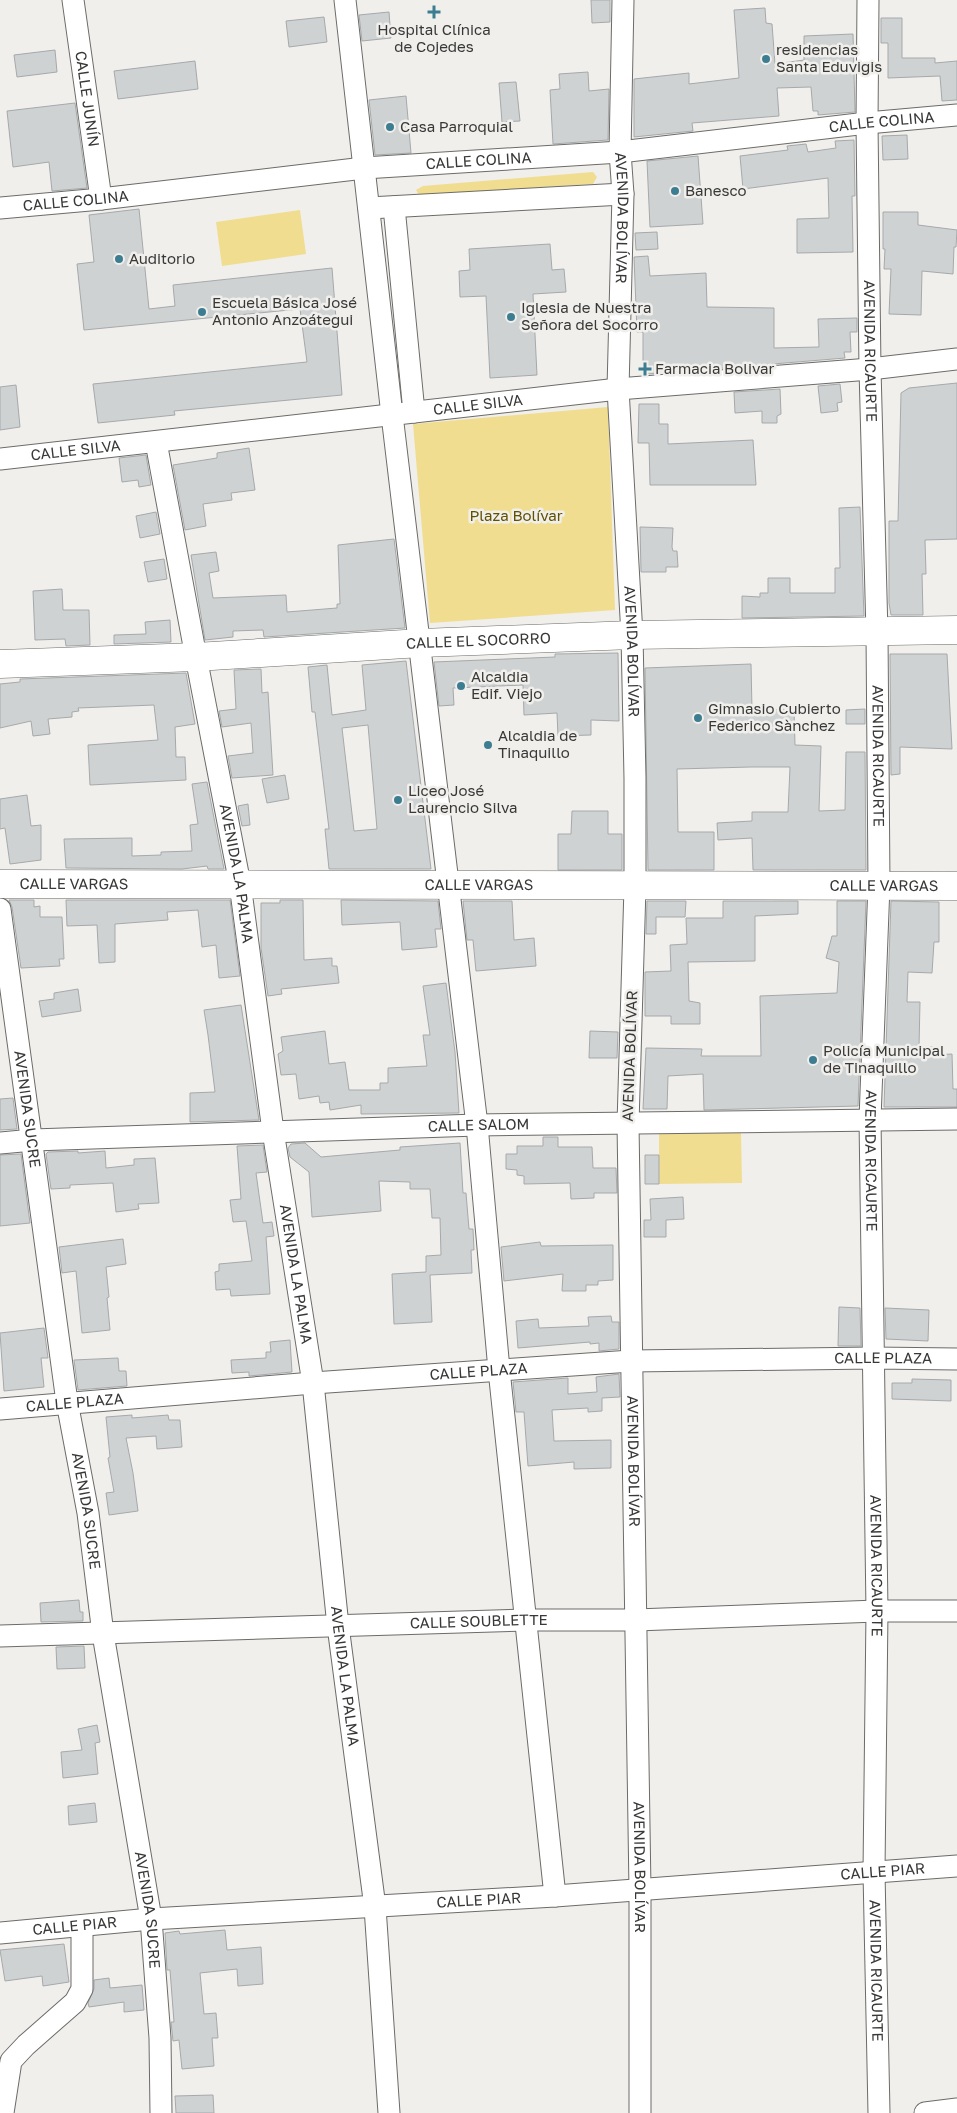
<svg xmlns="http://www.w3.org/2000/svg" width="957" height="2113" viewBox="0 0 957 2113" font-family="'Golos Text',sans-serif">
  <rect width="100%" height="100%" fill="#f0efec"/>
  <path fill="#f0dd90" d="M593,172L597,177L593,184L419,195L416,190L423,186Z
    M300,210L306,254L222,266L216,222Z
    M608,407L615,610L430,623L413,424Z
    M741,1132L742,1183L659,1184V1133Z"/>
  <path fill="#ced2d3" stroke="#a6a9ab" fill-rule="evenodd" d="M591,0H610V22L592,23Z
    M765,8L766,23L772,24L775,64L804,60V36L853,34L855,112L818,115V111H813L811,87L777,88L779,116L692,123L693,131L634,137V79L689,73V84L739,78L734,10Z
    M389,12L391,38L362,41L359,15Z
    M324,17L327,42L289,47L286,21Z
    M881,18H902V58H935V63L957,61V100L942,101L940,76L888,78V43H881Z
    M55,50L57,72L17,77L14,55Z
    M195,61L198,89L118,99L114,71Z
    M588,72L589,91L609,89L608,140L553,144L550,90L560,89L559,74Z
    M516,82L520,121L502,122L499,83Z
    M406,96L411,153L375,155L369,100Z
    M75,103L87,188L52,191L49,162L13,167L7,111Z
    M907,135L908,159L883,160L882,136Z
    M854,140L855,196H852L853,252L797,253V219L829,218L828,178L743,189L740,156L788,150L787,146L806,144L808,152L836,148L835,141Z
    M698,156L703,224L650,227L647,161Z
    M139,209L149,309L175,306L173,285L332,268L342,395L174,411L175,415L98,423L93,384L307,362L300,309L84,330L77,264L94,262L89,215Z
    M883,212H918V225L957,230L956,247H954L953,274L922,271L921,315L889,314L891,269H884L885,249H883Z
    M657,232L658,249L636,250L635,233Z
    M550,244L552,270L564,269L566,292L533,294L537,375L490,378L486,296L460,297L459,271L470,270L469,249Z
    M648,256L650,276L706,273L707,307L774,308V348L819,347L818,319L857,318V332H850L851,352H844L845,358L725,368L656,371V373L649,374L643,367V332H637L634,257Z
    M957,383V539L925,540L926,574H922L923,615H891L889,603V521H898L901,393L909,388Z
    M840,384L842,402L837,403L838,411L821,413L818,386Z
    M16,385L20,427L0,430V387Z
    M780,389L781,414L777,416V423H762V411L735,413L734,392Z
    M639,404H659V424H668V444L753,440L756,485H650L649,443H638Z
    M249,448L255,490L231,493L232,500L203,504L206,526L185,530L173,465L217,458V453Z
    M146,455L151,485L139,487L138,480L122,482L119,458Z
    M860,507L864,616L742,618V596L760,597V593H768V578H790V593H835V568H840L839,508Z
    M156,512L160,534L140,538L136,516Z
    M640,527L673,528L672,547L673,551H677L678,567H666V572H641Z
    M394,539L405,628L264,637L263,630L233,631V637L205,640L191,555L216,552L219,571L209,573L213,598L286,595L287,612L337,608V604H340L338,545Z
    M164,559L167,579L148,582L144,562Z
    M62,589L63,610H89L90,645L66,646L65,639L35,640L33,591Z
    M170,620L171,642L114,644V635L146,634L145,622Z
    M618,653L619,721L591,720V735L558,736L557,713L524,715L523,685L453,688L454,705L439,706L434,662L555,657V654Z
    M890,654H947L952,749L900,747V774L891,775Z
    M406,661L431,869H329L325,829H329L315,712H312L308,667L327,665L332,715L366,710L362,665ZM368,725L377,829L354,831L342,728Z
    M751,664L752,710L794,709L795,745L821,746L819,811L845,810L846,752H865L866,870H753L752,838L718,840L717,823L752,821V812H788L790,767H751L677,769L678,832H714V870H648L645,668Z
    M261,669L262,693L268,692L273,775L232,778L228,756L253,753L251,723L222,727L219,711L236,709L234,670Z
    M186,673L195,724L175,727L176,757H185L186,780L90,785L88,745L158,740L154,705L78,708L79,711L72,712V717L48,719L50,734L33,736L31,721L0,728V684L20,682V679Z
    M865,709V724H846V710Z
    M285,775L289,799L267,803L262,779Z
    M207,782L224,869H208L207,866L182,869L66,868L64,839L132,838V856L161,855V852L192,851L190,825L198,824L192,784Z
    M27,795L31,826L41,825V860L10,864L5,828L0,829V799Z
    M248,804L250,825L242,826L238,806Z
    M572,811H608V834H622V870H558V834H571Z
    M9,900H34V907L40,906V917H62L64,959H59L60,966L21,968L12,907Z
    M66,900H230L240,976L219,978L216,945L202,947L198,910L167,912L168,920L115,924V962L99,963L97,925L67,926Z
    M280,900H303L304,960L332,958V966H337L339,983L281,989L282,994L268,996L261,948V903H280Z
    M341,900L438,901L441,929H435L437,947L402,950L400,922L342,925Z
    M463,901H512L514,940L534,938L536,966L476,971L473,940H467Z
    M647,901H686L685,917H656V934H646Z
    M723,901H798V914L755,916V961L688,962L689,1001L700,1003V1024H671V1016H645V972L671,971L670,945L687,944L686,918H723Z
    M837,901H866L858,1106L704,1110L703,1074L668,1076L667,1109H643L646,1048L702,1049L701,1056H761L760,996L837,993L839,962L826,958L832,936H837Z
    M891,901L939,902V942H934L932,973L908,972L907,1002H920L919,1047H935V1055L952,1054L953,1089H957V1107H884Z
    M446,983L455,1052L459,1113L361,1114V1105L330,1110L329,1102L320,1103L319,1096L299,1099L296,1074L281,1075L278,1054L283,1051L281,1037L325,1031L329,1064L345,1062L349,1090H380V1083H388V1068L427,1066L423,1035H430L423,986Z
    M78,989L81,1011L42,1017L39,1001L54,999V993Z
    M241,1005L259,1120L190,1122V1093L215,1092L208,1035L204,1010Z
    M590,1031L618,1032L617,1058H589Z
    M13,1098L17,1129L0,1130V1099Z
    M543,1137H558V1147H592L593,1168H616L617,1193H594V1198L571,1199L570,1183L524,1184V1176L517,1175V1170L506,1169V1154H517V1146H543Z
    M305,1143L321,1157L400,1150V1147L460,1143L463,1193H466L469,1229H473L474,1250H471L472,1273L430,1275L432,1322L394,1324L392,1274L426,1272V1256L441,1255L440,1218H432L430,1189H410V1182L379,1181L381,1211L312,1217L309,1172L290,1157L288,1148L291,1144Z
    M263,1145L267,1172L256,1173L263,1223L272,1222L274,1236L266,1237L270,1294L231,1296L230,1289L216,1290L215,1272L219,1271V1264L252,1261L246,1221L233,1222L230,1200L241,1199L237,1146Z
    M78,1151V1153L105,1151L106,1168L134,1165V1159L155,1158L159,1203L138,1204L139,1209L116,1212L113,1183L70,1185V1188L51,1189L46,1154L48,1152Z
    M21,1154L30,1223L0,1226V1155Z
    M645,1155H659V1184H645Z
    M683,1197L684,1219L666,1220V1237H644V1220H651L650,1199Z
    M123,1239L126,1264L106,1267L109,1297L107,1298L110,1330L82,1333L76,1271L62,1273L59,1247Z
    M540,1242L541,1246L613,1245V1280L598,1281V1285H586V1291H562L563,1274L504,1281L501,1247Z
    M839,1307L860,1308L861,1346H838Z
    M885,1308L929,1310L928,1341L886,1339Z
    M611,1316L612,1322H619V1349L599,1351V1343L590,1344V1342L518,1348L516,1321L538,1319L539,1328L589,1326L588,1317Z
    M44,1328L48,1358H41L44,1387L4,1391L0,1333Z
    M290,1340L292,1372L249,1376V1372L232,1373L231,1360L266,1358V1352H271L270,1342Z
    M118,1358L119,1371H126L127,1386L78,1390L74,1360Z
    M619,1374L620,1397L602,1398V1411L588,1412V1408L552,1410L554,1441L611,1440V1468L574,1469V1462L528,1466L524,1412H516L513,1382L568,1378V1394L597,1392L596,1377Z
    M912,1379L951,1380V1401L892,1399V1383H912Z
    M132,1415V1418L168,1415L169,1420H180L182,1447L157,1449L156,1436L126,1438L133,1473L138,1511L109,1515L106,1493L114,1492L108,1458L110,1457L106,1417Z
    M79,1600L80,1612H83V1621L41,1622L40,1603Z
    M84,1646L85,1668L57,1669L56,1647Z
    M97,1725L100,1742L95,1743L98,1774L63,1778L61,1752L82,1750L78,1729Z
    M95,1803L97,1822L69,1825L68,1806Z
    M225,1930L227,1950L261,1947L263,1984L238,1986L237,1969L200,1973L204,2014L216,2013L218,2038H212L214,2066L182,2069L179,2040L173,2041L171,2022H174L170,1970H167L165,1933L179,1931L180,1934Z
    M64,1944L69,1982L43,1986L42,1976L5,1981L0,1950Z
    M109,1978L110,1988L142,1985L144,2010L124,2012V2002L89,2007L88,2003L94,1989V1980Z
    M213,2095L214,2113H176L175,2096Z"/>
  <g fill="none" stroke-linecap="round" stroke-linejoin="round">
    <defs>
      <g id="street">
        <path id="s1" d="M73,0L101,199"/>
        <path d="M345,0L392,415L477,1125L499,1370L555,1896"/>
        <path id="s2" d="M623,0L620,152L623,194L618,389L632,635L635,778V887L628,1124L640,1890V2113"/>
        <path id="s3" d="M868,0L867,123L870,369L877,633L879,885L870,1119L877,1611L874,1872L879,2113"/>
        <path d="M394,207L414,412"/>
        <path id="s4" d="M0,208L101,199L364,168L620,152L867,123L957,115"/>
        <path d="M369,208L623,194"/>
        <path id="s5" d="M156,442L196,657L240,884L273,1131L313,1383L338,1626L375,1907L389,2113"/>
        <path id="s6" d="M0,459L618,389L870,369L957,359"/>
        <path id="s7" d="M0,909L67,1402L88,1513L103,1634L151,1919L160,2038L161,2113"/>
        <path id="s8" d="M0,1143L33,1140L477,1125L957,1119"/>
        <path id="s9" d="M0,1409L313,1383L631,1361L873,1358L957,1359"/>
        <path id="s10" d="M0,1636L527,1620H636L877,1611H957"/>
        <path id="s11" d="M0,1933L151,1919L555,1896L957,1866"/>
        <path d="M3,2113L11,2061L26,2045L75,2002L82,1989V1926"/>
        <path d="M925,2113L957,2109"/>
      </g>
      <g id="secondary">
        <path id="s12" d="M0,664L196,657L421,643L632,635L957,630"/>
        <path id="s13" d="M0,884L957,886"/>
      </g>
    </defs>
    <use href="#street" stroke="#6c6b68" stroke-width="23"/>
    <use href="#secondary" stroke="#6c6b68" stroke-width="29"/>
    <use href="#street" stroke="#fff" stroke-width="21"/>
    <use href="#secondary" stroke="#fff" stroke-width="28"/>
  </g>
  <g fill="#3d7d91" stroke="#f0efec" stroke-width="2">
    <path d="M431.5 4.5h5v5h5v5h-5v5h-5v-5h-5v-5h5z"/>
    <circle cx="766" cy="59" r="5"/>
    <circle cx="390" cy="127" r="5"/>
    <circle cx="675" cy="191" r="5"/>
    <circle cx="119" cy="259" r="5"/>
    <circle cx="202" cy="312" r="5"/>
    <circle cx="511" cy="317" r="5"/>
    <path d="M642.5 361.5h5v5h5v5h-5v5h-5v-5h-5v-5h5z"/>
    <circle cx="461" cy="686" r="5"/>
    <circle cx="698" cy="718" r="5"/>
    <circle cx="488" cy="745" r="5"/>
    <circle cx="398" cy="800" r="5"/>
    <circle cx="813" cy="1060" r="5"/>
  </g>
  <g text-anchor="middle" stroke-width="5" stroke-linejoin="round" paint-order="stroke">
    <g font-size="15" fill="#383837" stroke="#f0efec" text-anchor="start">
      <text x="434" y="35" text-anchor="middle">Hospital Clínica<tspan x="434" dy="17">de Cojedes</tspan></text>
      <text x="776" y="55">residencias<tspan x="776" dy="17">Santa Eduvigis</tspan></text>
      <text x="400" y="132">Casa Parroquial</text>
      <text x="685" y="196">Banesco</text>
      <text x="129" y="264">Auditorio</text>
      <text x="212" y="308">Escuela Básica José<tspan x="212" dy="17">Antonio Anzoátegui</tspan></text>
      <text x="521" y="313">Iglesia de Nuestra<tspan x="521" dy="17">Señora del Socorro</tspan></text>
      <text x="655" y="374">Farmacia Bolivar</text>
      <text x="471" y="682">Alcaldia<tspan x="471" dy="17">Edif. Viejo</tspan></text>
      <text x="708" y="714">Gimnasio Cubierto<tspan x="708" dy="17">Federico Sànchez</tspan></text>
      <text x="498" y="741">Alcaldia de<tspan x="498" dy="17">Tinaquillo</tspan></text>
      <text x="408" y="796">Liceo José<tspan x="408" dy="17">Laurencio Silva</tspan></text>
      <text x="823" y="1056">Policía Municipal<tspan x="823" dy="17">de Tinaquillo</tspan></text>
    </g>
    <g font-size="15" fill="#383837" stroke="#f0efec">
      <text dy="5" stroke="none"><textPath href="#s1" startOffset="100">CALLE JUNÍN</textPath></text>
      <text dy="5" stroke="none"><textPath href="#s4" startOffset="886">CALLE COLINA</textPath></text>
      <text dy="5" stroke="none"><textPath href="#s4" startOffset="481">CALLE COLINA</textPath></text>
      <text dy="5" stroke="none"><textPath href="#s4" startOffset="76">CALLE COLINA</textPath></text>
      <text dy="5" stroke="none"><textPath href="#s2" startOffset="218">AVENIDA BOLÍVAR</textPath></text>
      <text dy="5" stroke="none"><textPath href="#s3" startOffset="351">AVENIDA RICAURTE</textPath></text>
      <text dy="5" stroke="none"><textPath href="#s6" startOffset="481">CALLE SILVA</textPath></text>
      <text dy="5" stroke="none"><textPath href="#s6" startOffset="76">CALLE SILVA</textPath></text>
      <text dy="5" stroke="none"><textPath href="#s12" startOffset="479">CALLE EL SOCORRO</textPath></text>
      <text dy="5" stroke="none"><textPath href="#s2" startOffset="652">AVENIDA BOLÍVAR</textPath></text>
      <text dy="5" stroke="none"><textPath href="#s3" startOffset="756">AVENIDA RICAURTE</textPath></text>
      <text dy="5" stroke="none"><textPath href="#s5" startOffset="439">AVENIDA LA PALMA</textPath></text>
      <text dy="5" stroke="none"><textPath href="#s13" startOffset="74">CALLE VARGAS</textPath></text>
      <text dy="5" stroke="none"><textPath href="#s13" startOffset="479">CALLE VARGAS</textPath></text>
      <text dy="5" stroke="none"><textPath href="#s13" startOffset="884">CALLE VARGAS</textPath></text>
      <text transform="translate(630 1056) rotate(-88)" y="5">AVENIDA BOLÍVAR</text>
      <text dy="5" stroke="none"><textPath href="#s7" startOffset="202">AVENIDA SUCRE</textPath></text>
      <text dy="5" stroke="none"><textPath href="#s8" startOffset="479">CALLE SALOM</textPath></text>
      <text dy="5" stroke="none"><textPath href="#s3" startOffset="1161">AVENIDA RICAURTE</textPath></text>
      <text dy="5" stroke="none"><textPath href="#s5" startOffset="844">AVENIDA LA PALMA</textPath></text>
      <text dy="5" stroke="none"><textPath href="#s9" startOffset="885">CALLE PLAZA</textPath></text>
      <text dy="5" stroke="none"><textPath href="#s9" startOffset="480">CALLE PLAZA</textPath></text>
      <text dy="5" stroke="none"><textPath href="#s9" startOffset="75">CALLE PLAZA</textPath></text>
      <text dy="5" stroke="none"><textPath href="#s2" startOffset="1462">AVENIDA BOLÍVAR</textPath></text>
      <text dy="5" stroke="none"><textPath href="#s7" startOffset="608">AVENIDA SUCRE</textPath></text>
      <text dy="5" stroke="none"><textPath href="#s3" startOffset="1566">AVENIDA RICAURTE</textPath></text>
      <text dy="5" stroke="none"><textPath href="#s10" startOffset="479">CALLE SOUBLETTE</textPath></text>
      <text dy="5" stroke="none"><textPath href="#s5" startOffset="1249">AVENIDA LA PALMA</textPath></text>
      <text dy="5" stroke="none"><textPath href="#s2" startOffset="1868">AVENIDA BOLÍVAR</textPath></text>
      <text dy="5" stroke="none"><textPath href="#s11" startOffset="885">CALLE PIAR</textPath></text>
      <text dy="5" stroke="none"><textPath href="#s11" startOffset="480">CALLE PIAR</textPath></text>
      <text dy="5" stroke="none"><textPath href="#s7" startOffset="1012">AVENIDA SUCRE</textPath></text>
      <text dy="5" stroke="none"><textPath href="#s11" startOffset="75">CALLE PIAR</textPath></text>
      <text dy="5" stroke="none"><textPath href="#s3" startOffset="1971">AVENIDA RICAURTE</textPath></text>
    </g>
    <g font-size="15" fill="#605000" stroke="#f0efec">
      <text x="516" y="521">Plaza Bolívar</text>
    </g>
  </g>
</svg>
